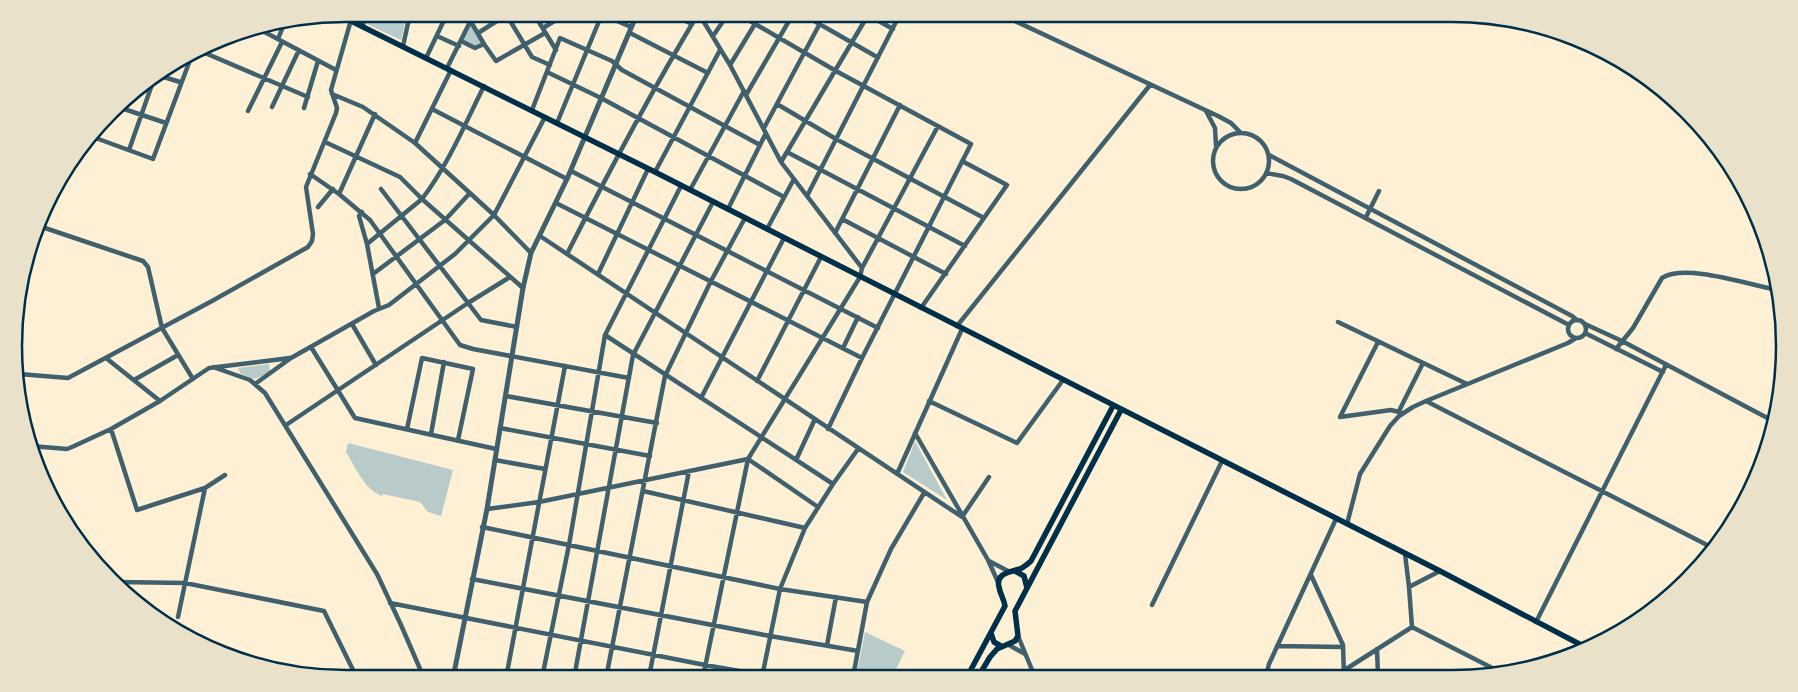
<svg xmlns="http://www.w3.org/2000/svg" width="1798" height="692" viewBox="0 0 1798 692" font-family="'Public Sans',sans-serif">
  <rect width="100%" height="100%" fill="#fdf0d5"/>
  <path fill="#b9caca" d="M367,14H407L401,40L367,24Z
    M471,24L482,43L475,47L463,40Z
    M269,364L270,371C256,380 255,381 240,373L238,368Z
    M915,441L947,500L903,472Z
    M348,443L453,470L441,516L428,512L420,502L383,494L382,496C364,489 356,468 346,452Z
    M865,632L905,651L892,677H856Z"/>
  <g fill="none" stroke-linecap="round" stroke-linejoin="round">
    <path stroke="#3f606c" stroke-width="4.5" d="M506,14L532,57L550,65
      M534,14L556,50
      M601,14L631,27
      M671,14L692,24
      M699,14L730,65L781,162L862,268L860,277L748,459L703,677
      M738,14L836,71L971,144L862,358L828,429
      M802,14L877,57
      M866,14L893,29
      M1000,14L1218,116L1231,123L1240,132
      M363,26L365,14
      M257,28L336,70
      M543,28L566,14
      M478,33L508,14
      M630,33L708,73
      M437,36L459,46
      M713,36L728,14
      M278,39L284,24
      M461,41L475,48L484,44L471,22
      M484,44L496,61L545,33
      M403,46L410,14
      M198,50L308,97
      M426,58L447,14
      M730,65L761,14
      M447,68L474,14
      M547,72L601,98L784,197
      M157,75L180,82
      M332,94L363,107L415,143L494,215L531,253
      M746,95L793,14
      M777,104L836,139L984,218
      M118,107L166,123
      M272,107L299,50
      M304,108L318,61
      M432,109L567,179
      M532,110L560,38L612,61L622,70L760,145
      M248,111L282,42
      M1206,111L1215,128L1216,146
      M557,123L602,14
      M764,128L825,14
      M1213 161a28 28 0 1 1 56 0a28 28 0 1 1-56 0Z
      M93,137L153,159L193,52
      M325,142L400,177L422,199L523,288
      M415,143L451,70
      M129,150L155,76
      M787,152L965,246
      M1269,155L1572,316L1577,320
      M781,162L868,15
      M571,171L878,328
      M655,172L720,50
      M1266,173L1283,176L1291,179L1569,325
      M310,174L339,194L370,220L460,345L473,349L629,378
      M381,189L481,320L517,327
      M690,190L744,91
      M339,194L375,114
      M807,196L900,14
      M556,203L862,358
      M318,207L333,189
      M728,209L766,133
      M362,212L359,216L367,244L379,308
      M1366,217L1379,191
      M842,219L946,274
      M39,226L143,261L148,267L162,328L193,379
      M767,229L794,179
      M835,233L900,105
      M540,236L962,517
      M367,244L422,199C448,165 465,124 484,86
      M567,254C608,173 651,92 698,14
      M26,264L45,208
      M862,268L938,126
      M373,274L445,220L470,193
      M598,274L648,169
      M921,308L1007,185L962,161
      M1568 329a9 9 0 1 1 18 0a9 9 0 1 1-18 0Z
      M1338,322L1467,384
      M352,324L376,365
      M1585,324L1622,341L1775,422
      M957,326L1150,85
      M1585,333L1663,372
      M605,335L833,484
      M311,347L355,418L496,449
      M843,348L858,317
      M1616,349L1633,328L1662,278C1686,263 1749,285 1778,290
      M106,358L160,401
      M213,367L250,380L265,393L377,574L401,625L424,678
      M19,374L68,378L212,301L308,247L312,241L313,234L306,187L336,113L337,108L331,90L351,20
      M134,380L178,355
      M757,381L821,257
      M255,384L291,358L374,311L389,305L455,254L494,215L545,117
      M506,396L657,423
      M701,398L784,238
      M929,401L1017,443L1063,380
      M1426,401L1711,547
      M1399,411L1423,363
      M1340,417L1378,342
      M1340,417L1391,410L1403,413
      M286,425L468,303L510,277
      M500,428L650,456
      M111,429L137,510L205,488L225,475
      M407,429L422,358L473,369L458,440
      M915,433L988,560L998,582
      M431,434L444,362
      M31,446L67,449L72,447L111,429L160,401L209,368L290,358
      M748,459L818,507
      M495,460L545,469
      M796,460L815,419
      M897,474L962,329
      M643,491L805,528
      M487,509L539,502L748,459
      M962,517L989,477
      M1347,524L1360,474L1390,426L1399,416L1413,407L1426,401L1568,343L1576,338
      M482,527L780,589L867,602
      M1405,554L1409,587L1440,571
      M989,561L1008,571
      M1311,575L1343,645L1344,676
      M472,579L770,636L858,651
      M118,582L185,583L324,611L357,678
      M390,603L705,665L774,677
      M1152,605L1222,461
      M178,617L205,488
      M1536,622L1666,365
      M1412,627L1502,673
      M1018,636L1035,677
      M827,645L836,597
      M1009,645L1025,654
      M1277,646L1343,647
      M1377,649L1378,676
      M1343,671L1412,627L1409,587
      M1266,676L1269,664L1336,519
      M649,677L689,471
      M762,677L780,589L805,528L833,484L858,449
      M853,677L867,602L891,549L924,493
      M506,678L565,366
      M542,678L569,545L605,335L681,186
      M574,678L633,355L713,202
      M606,678L665,376L711,281L745,218"/>
    <path stroke="#3f606c" stroke-width="5" d="M453,678L487,509L523,288L531,253L567,179L637,14"/>
    <path stroke="#003049" stroke-width="5.5" d="M339,15L655,172L1440,571L1587,648
      M1015,571L1024,576L1027,588
      M991,633L994,642L1001,646
      M967,677L1005,606C1004,599 1000,594 999,587C995,572 1013,572 1022,568C1025,566 1028,564 1031,561L1113,406
      M978,677L990,657L997,649L1015,641L1018,636L1015,611L1121,410"/>
  </g>
  <path d="M0 0H1798V692H0ZM346 22H1452A324 324 0 0 1 1776 346V346A324 324 0 0 1 1452 670H346A324 324 0 0 1 22 346V346A324 324 0 0 1 346 22Z" fill="#e9e1ca" fill-rule="evenodd"/>
  <path fill="none" stroke="#003049" stroke-width="2.5" d="M346 22H1452A324 324 0 0 1 1776 346V346A324 324 0 0 1 1452 670H346A324 324 0 0 1 22 346V346A324 324 0 0 1 346 22Z"/>
</svg>
